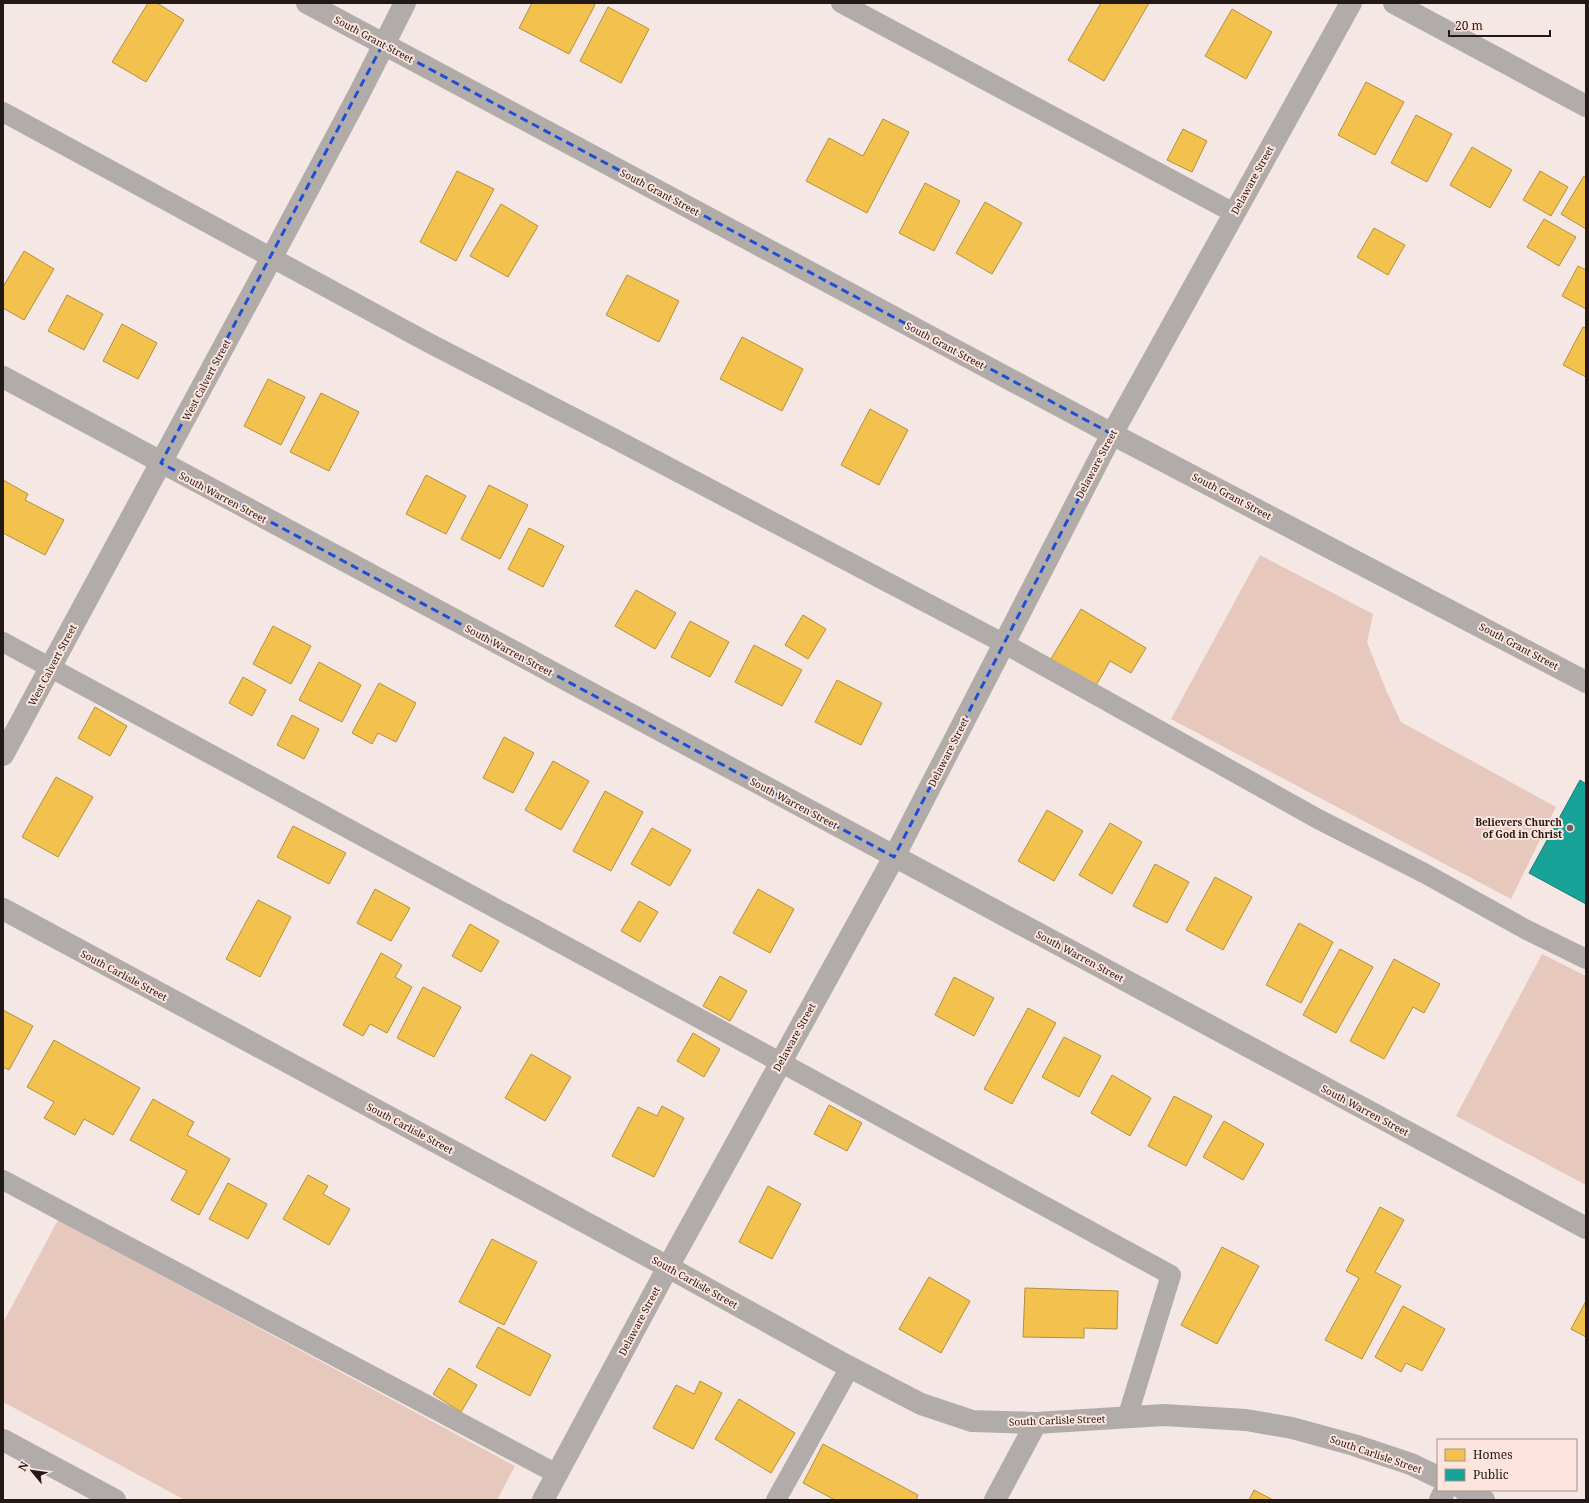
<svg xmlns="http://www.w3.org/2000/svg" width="1589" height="1503" viewBox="0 0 1589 1503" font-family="'Noto Serif',serif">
  <rect width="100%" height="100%" fill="#f5e8e4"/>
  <path fill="#e6c8bd" d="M1260,555L1373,614L1367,642L1386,690L1401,722L1556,807L1511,899L1171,719Z
    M1542,954L1586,976V1185L1456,1116Z
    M58,1220L515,1466L497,1500H185L3,1402V1323Z"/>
  <path fill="#f2c14e" stroke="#b48f3d" d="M148,3H157L184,20L146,82L112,62Z
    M532,3H592L595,5L569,54L519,28Z
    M1101,3H1149L1104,81L1068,60Z
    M608,7L649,29L621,83L580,61Z
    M1232,9L1272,32L1246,79L1205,56Z
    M1366,82L1404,102L1375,155L1338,135Z
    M1416,115L1452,134L1427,182L1391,163Z
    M883,119L909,132L867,213L806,181L829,138L863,156Z
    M1183,129L1207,141L1192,172L1167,160Z
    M1472,147L1512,170L1490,208L1450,185Z
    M457,171L494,189L456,261L420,242Z
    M1540,171L1568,187L1551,216L1523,200Z
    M1584,176L1586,177V229L1561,214Z
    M925,183L960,201L934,251L899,233Z
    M985,202L1022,223L992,274L956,253Z
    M501,204L538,226L508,277L470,256Z
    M1544,219L1576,237L1559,266L1527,247Z
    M1374,228L1405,245L1388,275L1357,257Z
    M24,251L54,269L24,320L3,308V287Z
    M1578,266L1586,270V309L1562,296Z
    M627,275L679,301L659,342L606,315Z
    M67,295L103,314L84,350L48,331Z
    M122,324L157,343L138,379L103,361Z
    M1583,327L1586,328V377L1563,365Z
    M742,337L803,369L782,411L720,379Z
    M268,379L305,397L281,445L244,426Z
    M321,393L359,412L329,471L290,452Z
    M870,409L908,430L879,485L841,465Z
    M426,475L466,496L446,534L406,514Z
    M3,480L28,494L25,500L64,520L45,555L3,533Z
    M489,485L528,505L500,559L461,539Z
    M529,528L564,546L543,587L508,569Z
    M636,590L676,613L655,649L615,626Z
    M1081,609L1146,648L1131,673L1110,661L1094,689L1049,662Z
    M803,615L826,629L808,659L785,645Z
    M690,621L729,642L710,677L671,657Z
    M273,626L311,646L291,684L253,664Z
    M754,645L802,670L782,706L735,682Z
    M319,662L361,685L342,722L299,700Z
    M243,677L266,690L252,716L229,703Z
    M837,680L882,703L861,745L815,722Z
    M379,683L416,703L396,742L378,733L372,744L352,733Z
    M95,707L127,726L110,756L78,738Z
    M292,715L319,729L304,759L277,745Z
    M504,737L534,753L513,793L483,778Z
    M553,761L589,781L561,830L525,810Z
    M56,777L93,797L58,857L22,837Z
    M605,791L643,812L611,871L573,851Z
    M1047,810L1083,831L1054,881L1018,861Z
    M1110,823L1142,842L1112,894L1079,875Z
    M293,826L346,853L329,884L277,857Z
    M652,828L691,850L670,886L631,864Z
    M1155,864L1189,882L1167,923L1133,906Z
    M1215,877L1252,897L1223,950L1186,930Z
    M375,889L410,908L391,941L357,923Z
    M758,889L794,909L770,953L733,933Z
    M258,900L291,917L260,977L226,959Z
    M639,901L658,912L640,942L621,931Z
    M1299,923L1333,942L1301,1003L1266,985Z
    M470,924L499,941L481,972L452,956Z
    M1340,949L1373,967L1336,1033L1303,1015Z
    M381,953L402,965L395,977L412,987L387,1033L370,1024L363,1036L343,1025Z
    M1394,959L1440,984L1424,1013L1413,1007L1384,1059L1350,1041Z
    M720,976L747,991L730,1021L703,1006Z
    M954,977L994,998L974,1036L935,1015Z
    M423,987L461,1007L434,1057L397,1038Z
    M1028,1008L1056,1023L1012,1104L984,1089Z
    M3,1010L33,1026L9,1070L3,1067Z
    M693,1033L720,1049L704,1077L677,1061Z
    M1064,1037L1101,1056L1079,1097L1042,1077Z
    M54,1040L140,1088L113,1135L84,1119L75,1135L44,1118L54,1102L27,1087Z
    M531,1054L571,1077L545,1121L505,1098Z
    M1112,1075L1151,1098L1130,1136L1091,1113Z
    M1174,1096L1212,1116L1186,1166L1148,1146Z
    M153,1099L194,1122L187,1135L230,1159L199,1215L171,1200L187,1171L130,1140Z
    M829,1105L862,1123L847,1151L814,1134Z
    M662,1106L684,1118L654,1177L612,1156L638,1107L657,1116Z
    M1224,1121L1264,1144L1243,1180L1203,1157Z
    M308,1175L328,1186L323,1194L350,1209L329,1245L283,1219Z
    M228,1183L267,1204L248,1239L209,1219Z
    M768,1186L801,1204L772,1259L739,1242Z
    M1380,1207L1404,1220L1375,1272L1401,1286L1362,1359L1325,1340L1359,1278L1346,1271Z
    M492,1239L537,1262L504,1325L459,1302Z
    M1222,1247L1259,1266L1217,1344L1181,1325Z
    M929,1277L970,1301L941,1353L899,1329Z
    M1025,1288L1118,1291L1117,1329L1084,1328V1338L1023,1337Z
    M1586,1301V1337L1571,1329Z
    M1403,1306L1445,1329L1422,1371L1406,1363L1401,1372L1375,1357Z
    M498,1327L551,1355L530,1396L476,1367Z
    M449,1368L477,1385L461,1412L433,1394Z
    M700,1381L722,1393L693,1449L653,1428L676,1385L694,1394Z
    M739,1399L795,1433L771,1473L715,1439Z
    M823,1444L918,1495L916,1500H835L803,1483Z
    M1254,1490L1273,1500H1249Z"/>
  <path fill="#17a398" stroke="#1a7a71" d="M1580,780L1586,784V904L1529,873Z"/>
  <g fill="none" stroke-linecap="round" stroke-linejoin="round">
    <path stroke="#b1aca9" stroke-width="20" d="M841,3L1234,213
      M3,112L429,343L613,438L1003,643L1318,819L1424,873L1525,929L1586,959
      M3,642L780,1062L1171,1275L1127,1418
      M3,1180L557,1474
      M776,1500L850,1367"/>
    <path stroke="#b1aca9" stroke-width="22" d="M307,3L1112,434L1586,682
      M1394,3L1586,106
      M3,377L1586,1228
      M3,755L272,257L359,94L405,3
      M3,909L668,1267L840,1362L921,1404L972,1421L1036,1423L1164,1415L1246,1420L1292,1428L1354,1445L1411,1464L1438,1477
      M3,1440L115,1500
      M1464,1490L1484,1500
      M543,1500L668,1267L894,857L1112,434L1351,3
      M995,1500L1036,1423
      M1440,1500L1445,1490"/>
  </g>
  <path fill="none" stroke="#1d4ed8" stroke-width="3" stroke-dasharray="8 5" stroke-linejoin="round" d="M383,44L1112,434L894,857L161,463Z"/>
  <circle fill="#6c615e" stroke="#fde4dc" stroke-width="1.5" cx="1570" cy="828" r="4"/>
  <g text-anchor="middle" stroke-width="4" stroke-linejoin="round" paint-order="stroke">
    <g font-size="10" fill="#221916" stroke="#fde4dc">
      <text transform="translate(374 39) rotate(28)" y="4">South Grant Street</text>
      <text transform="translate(1252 180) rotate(-61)" y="4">Delaware Street</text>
      <text transform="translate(660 192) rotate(28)" y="4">South Grant Street</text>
      <text transform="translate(945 345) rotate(28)" y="4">South Grant Street</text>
      <text transform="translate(206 380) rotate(-62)" y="4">West Calvert Street</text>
      <text transform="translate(1096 464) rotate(-62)" y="4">Delaware Street</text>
      <text transform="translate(1232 496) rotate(28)" y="4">South Grant Street</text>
      <text transform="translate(223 497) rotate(28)" y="4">South Warren Street</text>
      <text transform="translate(1519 646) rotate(28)" y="4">South Grant Street</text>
      <text transform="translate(509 650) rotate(28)" y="4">South Warren Street</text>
      <text transform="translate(52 665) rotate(-62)" y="4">West Calvert Street</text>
      <text transform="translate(948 752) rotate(-63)" y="4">Delaware Street</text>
      <text transform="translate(794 803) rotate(28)" y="4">South Warren Street</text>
      <text transform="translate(1080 956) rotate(28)" y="4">South Warren Street</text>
      <text transform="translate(124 975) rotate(28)" y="4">South Carlisle Street</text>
      <text transform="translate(794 1037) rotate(-61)" y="4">Delaware Street</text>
      <text transform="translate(1365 1110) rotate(28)" y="4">South Warren Street</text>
      <text transform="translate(410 1128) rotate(28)" y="4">South Carlisle Street</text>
      <text transform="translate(695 1282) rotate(29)" y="4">South Carlisle Street</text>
      <text transform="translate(639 1321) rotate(-62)" y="4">Delaware Street</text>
      <text transform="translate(1057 1420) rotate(-2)" y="4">South Carlisle Street</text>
      <text transform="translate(1376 1454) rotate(19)" y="4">South Carlisle Street</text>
    </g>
    <g font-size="10" font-weight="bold" fill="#221916" stroke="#fde4dc" text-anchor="end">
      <text x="1562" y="826">Believers Church<tspan x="1562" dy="12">of God in Christ</tspan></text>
    </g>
  </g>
  <rect width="1589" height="1503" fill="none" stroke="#221916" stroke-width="8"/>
  <rect x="1437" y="1439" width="140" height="52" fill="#fde4dc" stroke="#a5938d"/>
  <rect x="1445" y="1449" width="20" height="12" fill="#f2c14e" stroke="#a5938d"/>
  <text x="1473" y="1459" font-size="12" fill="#221916">Homes</text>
  <rect x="1445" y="1469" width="20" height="12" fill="#17a398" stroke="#a5938d"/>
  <text x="1473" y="1479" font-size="12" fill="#221916">Public</text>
  <g transform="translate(32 1471) rotate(299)" stroke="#fde4dc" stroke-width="3" paint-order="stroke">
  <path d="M0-3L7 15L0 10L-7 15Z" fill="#221916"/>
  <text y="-6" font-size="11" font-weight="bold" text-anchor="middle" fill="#221916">N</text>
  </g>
  <path d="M1449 30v6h101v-6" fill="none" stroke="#221916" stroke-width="2"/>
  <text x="1455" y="30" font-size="12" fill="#221916" stroke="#fde4dc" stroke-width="3" paint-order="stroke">20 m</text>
</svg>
